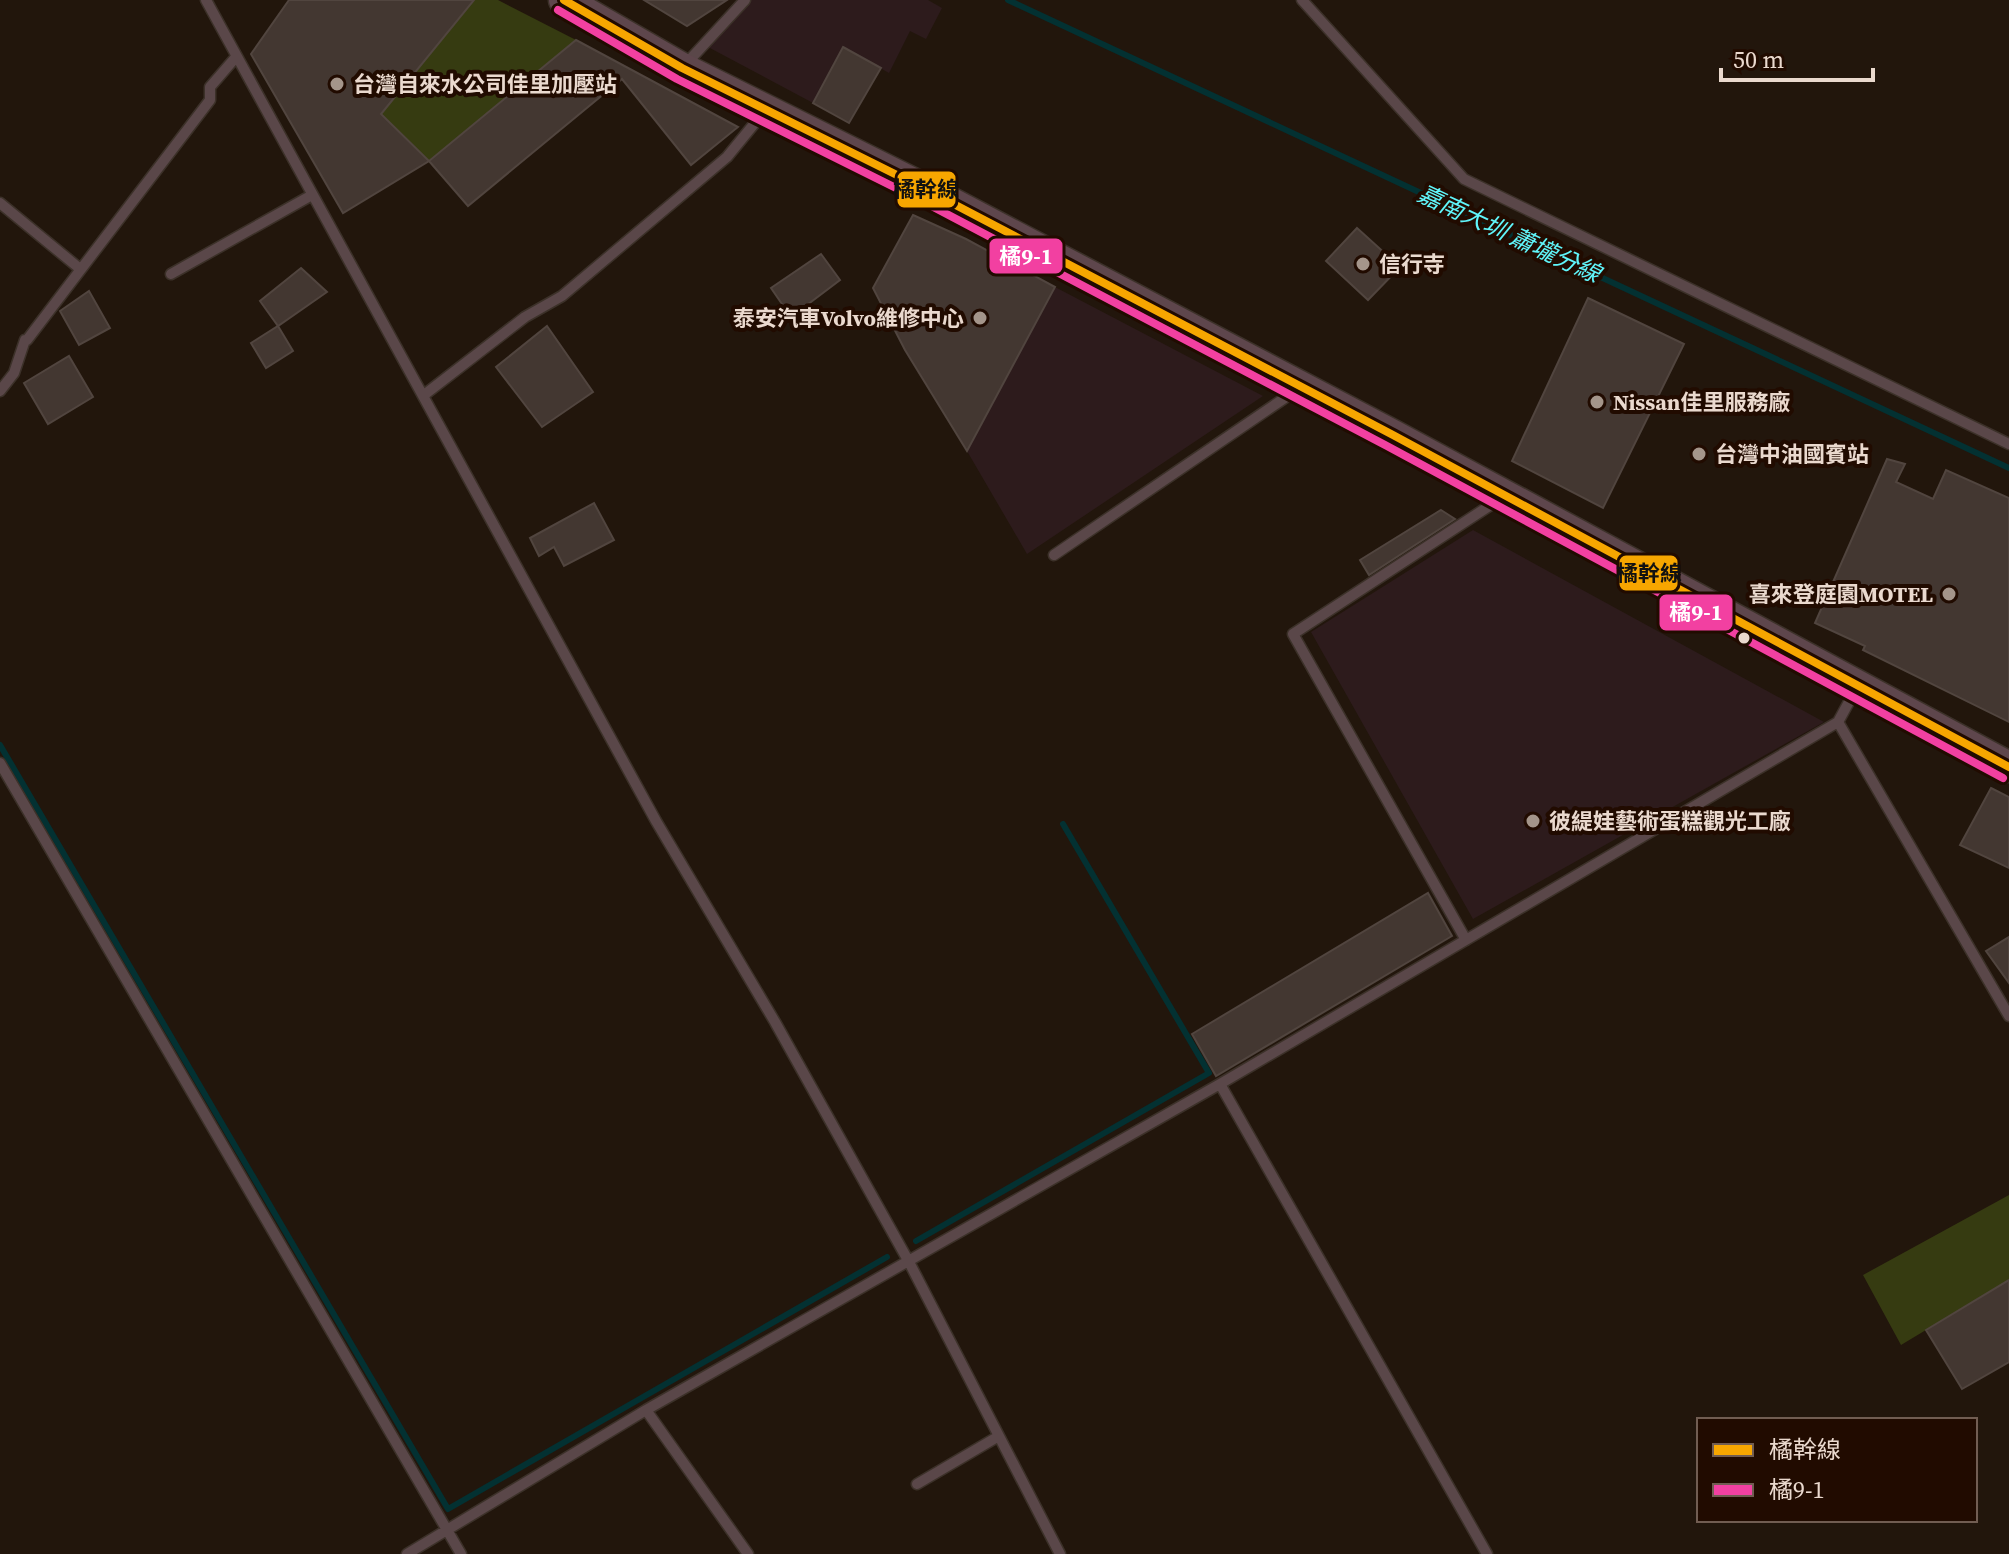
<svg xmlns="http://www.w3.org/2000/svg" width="2009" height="1554" viewBox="0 0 2009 1554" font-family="'Source Serif 4','Noto Sans TC',serif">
  <rect width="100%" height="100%" fill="#22160c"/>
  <path fill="#2d1b1c" d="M737,0H928L942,8L926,39L910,31L889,73L843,47L813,103L708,47Z
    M1055,287L1263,396L1027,554L967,451Z
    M1473,530L1824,722L1473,919L1311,632Z"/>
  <path fill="#363b11" d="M474,0H498L576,40L429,161L381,114Z
    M2009,1195V1280L1901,1345L1863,1275Z"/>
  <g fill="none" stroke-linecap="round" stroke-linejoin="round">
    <path stroke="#033132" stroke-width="6" d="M1008,0L2009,468
      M0,745L448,1509L887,1257
      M916,1241L1209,1073L1063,824"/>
  </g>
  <path fill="#433731" stroke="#51453f" stroke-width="2" d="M289,0H474L381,114L429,161L343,213L251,54Z
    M644,0H727L687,26Z
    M576,40L738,127L691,165L622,79L468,206L429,161Z
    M843,47L881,68L849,123L813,103Z
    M913,215L966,239L1055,287L967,451L905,350L873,288Z
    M1357,228L1400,267L1368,300L1326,261Z
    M821,254L840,280L791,317L771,288Z
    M301,268L327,292L278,326L260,301Z
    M89,291L110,328L79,345L60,311Z
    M1588,298L1684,344L1603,508L1512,461Z
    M278,326L293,351L266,368L251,343Z
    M547,326L593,392L542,427L496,367Z
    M69,356L93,397L48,424L24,383Z
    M1887,459L1905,464L1896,482L1933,499L1946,470L2009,498V722L1863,650L1865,646L1815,623Z
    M594,503L614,540L564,566L554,547L539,556L530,538Z
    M1441,510L1455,519L1369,575L1360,560Z
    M1991,788L2009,797V868L1960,845Z
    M1428,893L1452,936L1216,1076L1192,1034Z
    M2009,937V983L1986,951Z
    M2009,1280V1362L1962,1389L1926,1330Z"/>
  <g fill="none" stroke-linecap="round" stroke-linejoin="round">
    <defs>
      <path id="lane" d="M206,0L656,821L775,1022L909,1262L1060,1554
        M1302,0L1464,179L2009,444
        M684,66L745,0
        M0,203L79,268
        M171,274L312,195
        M0,391L14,373L25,340H27L210,100V87L236,57
        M424,395L525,317L562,296L727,157L764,112
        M1054,555L1298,389
        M1856,689L1838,722L2009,1016
        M0,763L461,1554
        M1466,940L1293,634L1503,497
        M1220,1084L1487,1554
        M646,1410L748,1554
        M917,1484L999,1436
        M407,1554L646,1410L1220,1084L1838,722"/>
      <path id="secondary" d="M564,0L682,68L927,190L1393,435L2009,767"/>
    </defs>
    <use href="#lane" stroke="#3c3129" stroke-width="13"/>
    <use href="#secondary" stroke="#3c3129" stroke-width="33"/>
    <use href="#lane" stroke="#5a4749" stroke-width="10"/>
    <use href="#secondary" stroke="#5e464c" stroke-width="30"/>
    <defs>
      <path id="bus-1" d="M564,0L682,68L927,190L1393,435L2009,767"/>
      <path id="bus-2" d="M558,10L677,79L922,201L1387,446L2003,778"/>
    </defs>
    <use href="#bus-1" stroke="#210b00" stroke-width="14"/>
    <use href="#bus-2" stroke="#210b00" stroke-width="14"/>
    <use href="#bus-1" stroke="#f7a600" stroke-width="8"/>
    <use href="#bus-2" stroke="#f240a1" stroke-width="8"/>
  </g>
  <g fill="#a4958a" stroke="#210b00" stroke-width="3">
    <circle cx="337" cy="84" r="8"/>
    <circle cx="1363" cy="264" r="8"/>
    <circle cx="980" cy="318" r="8"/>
    <circle cx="1597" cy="402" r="8"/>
    <circle cx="1699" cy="454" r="8"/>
    <circle cx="1949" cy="594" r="8"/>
    <circle cx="1533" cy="821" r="8"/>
  </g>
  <circle fill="#ead9ce" stroke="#210b00" stroke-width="3" cx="1744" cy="638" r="7"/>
  <g text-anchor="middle" stroke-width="8" stroke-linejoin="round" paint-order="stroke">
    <g font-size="22" font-weight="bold" fill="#ead9ce" stroke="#210b00" text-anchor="start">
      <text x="353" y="92">台灣自來水公司佳里加壓站</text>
      <text x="1379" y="272">信行寺</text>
      <text x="964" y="326" text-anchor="end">泰安汽車Volvo維修中心</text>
      <text x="1613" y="410">Nissan佳里服務廠</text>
      <text x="1715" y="462">台灣中油國賓站</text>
      <text x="1933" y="602" text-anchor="end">喜來登庭園MOTEL</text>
      <text x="1549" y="829">彼緹娃藝術蛋糕觀光工廠</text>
    </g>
    <g font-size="24" font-style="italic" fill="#60f6fb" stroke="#210b00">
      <text transform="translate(1509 234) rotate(25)" y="8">嘉南大圳 蕭壠分線</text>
    </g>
  </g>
  <g stroke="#210b00" stroke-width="3">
    <rect x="896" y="170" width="61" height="39" rx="8" fill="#f7a600"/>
    <rect x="988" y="237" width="76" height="38" rx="8" fill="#f240a1"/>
    <rect x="1618" y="554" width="61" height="38" rx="8" fill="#f7a600"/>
    <rect x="1658" y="593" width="76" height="39" rx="8" fill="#f240a1"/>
  </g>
  <g font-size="22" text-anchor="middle" font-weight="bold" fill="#fff">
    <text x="1026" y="264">橘9-1</text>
    <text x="1696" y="620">橘9-1</text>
  </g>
  <g font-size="22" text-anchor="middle" font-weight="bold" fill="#111">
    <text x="926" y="197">橘幹線</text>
    <text x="1649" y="581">橘幹線</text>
  </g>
  <rect x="1697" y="1418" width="280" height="104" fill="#210b00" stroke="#715d52" stroke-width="2"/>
  <rect x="1713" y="1444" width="40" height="12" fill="#f7a600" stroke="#715d52" stroke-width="2"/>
  <text x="1769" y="1458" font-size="24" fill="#ead9ce">橘幹線</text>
  <rect x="1713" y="1484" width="40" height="12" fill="#f240a1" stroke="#715d52" stroke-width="2"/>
  <text x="1769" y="1498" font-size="24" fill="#ead9ce">橘9-1</text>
  <path d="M1721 68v12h152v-12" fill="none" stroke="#ead9ce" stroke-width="4"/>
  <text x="1733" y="68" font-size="24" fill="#ead9ce" stroke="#210b00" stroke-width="6" paint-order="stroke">50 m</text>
</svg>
